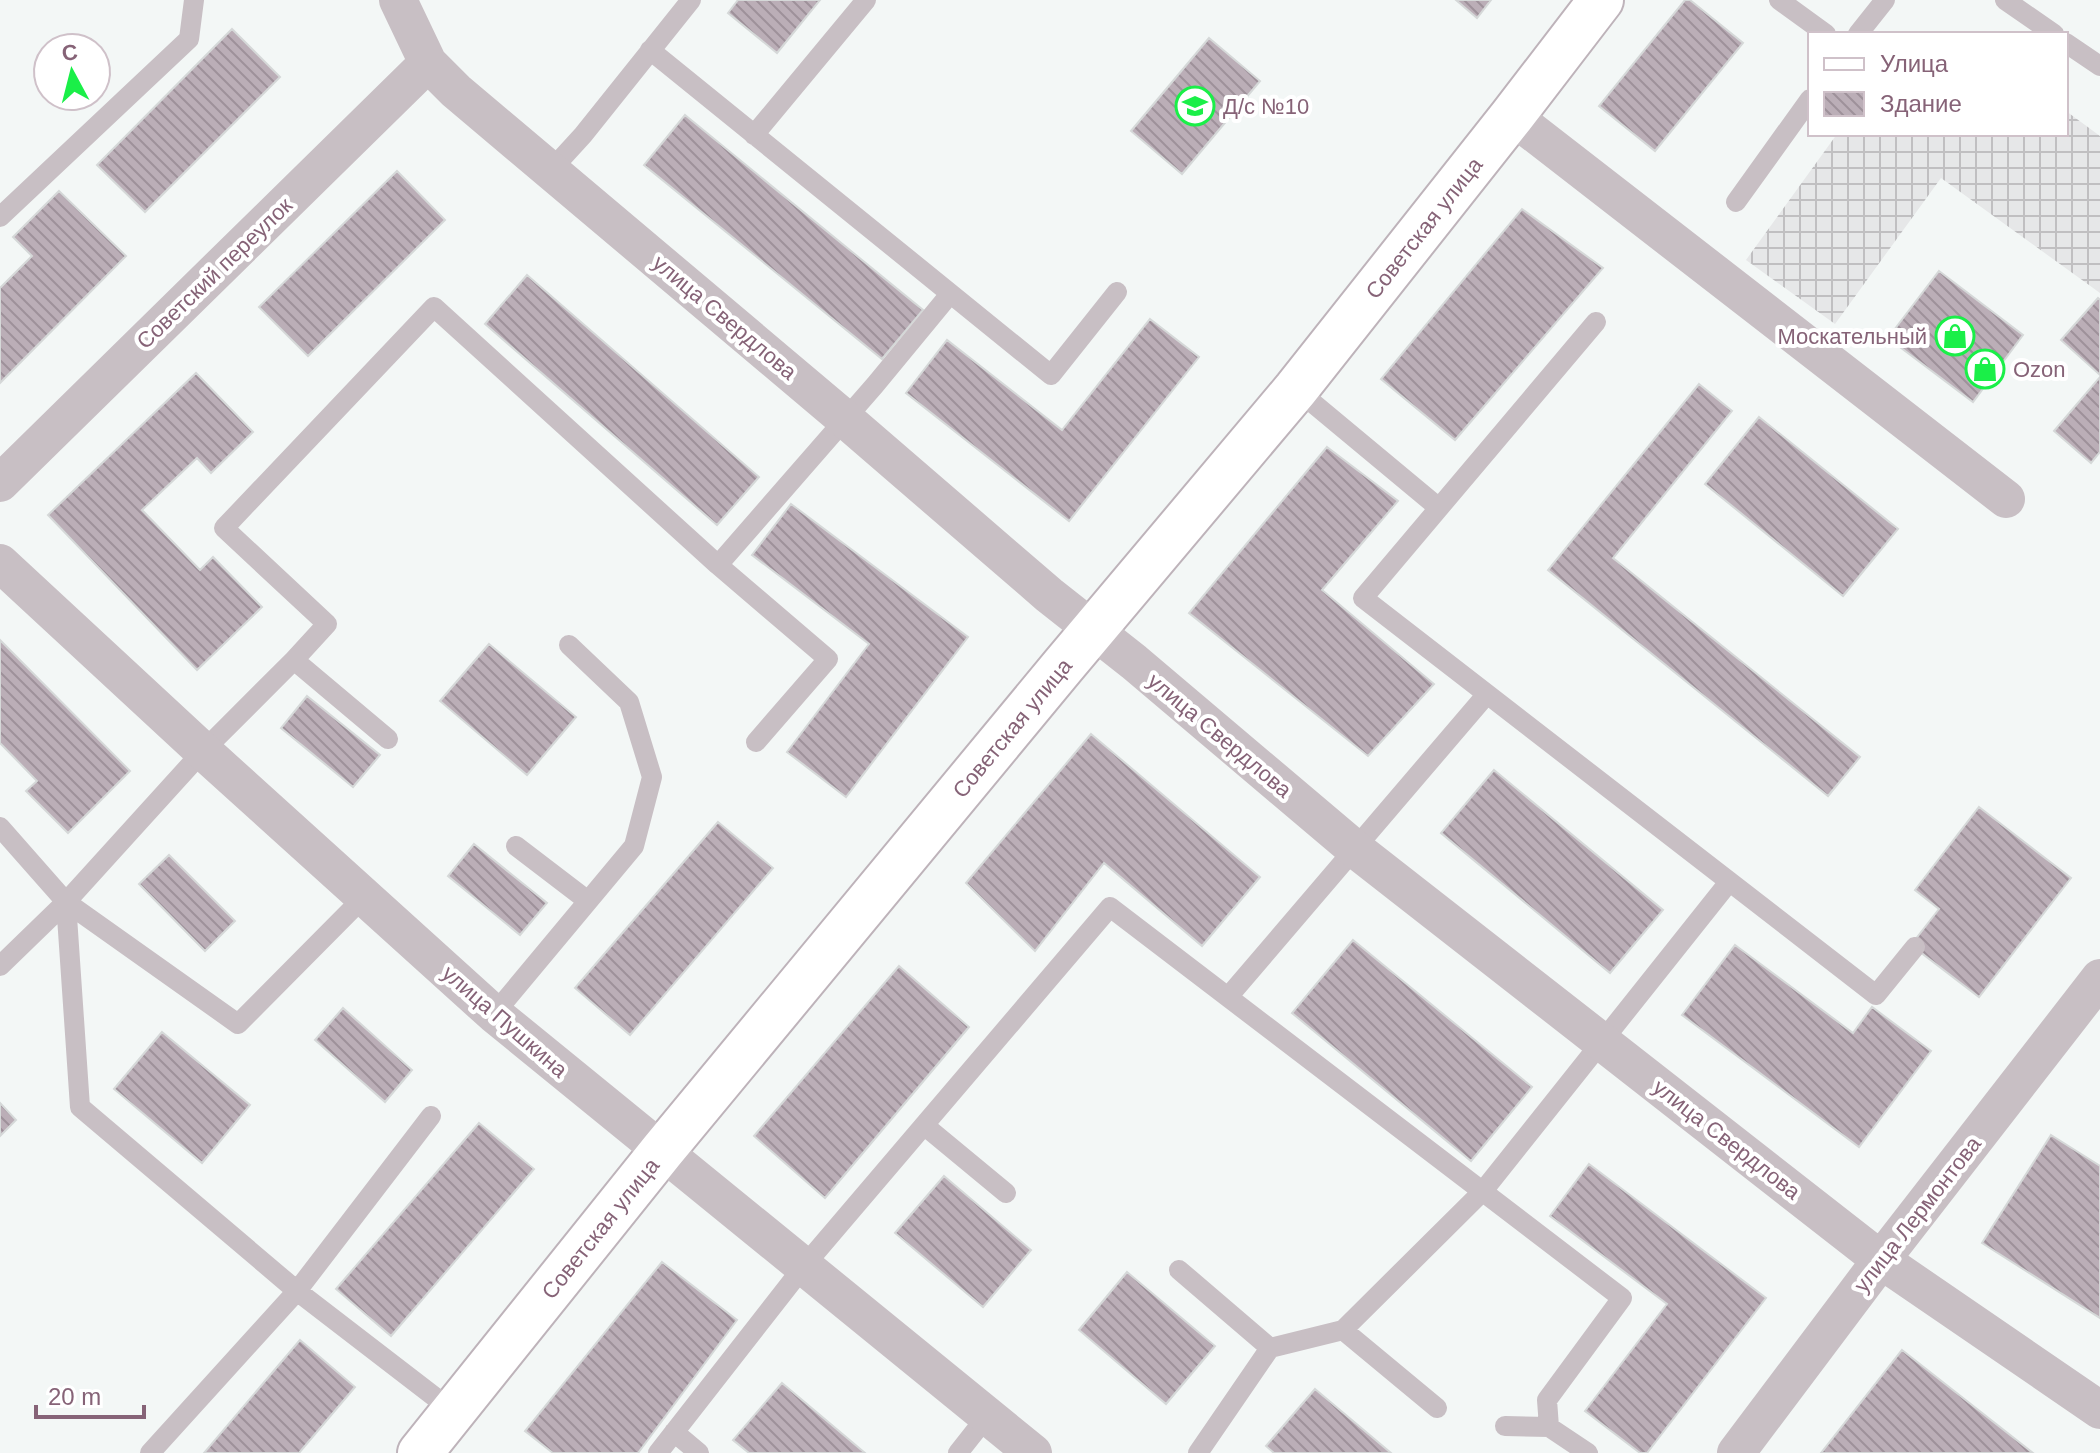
<svg xmlns="http://www.w3.org/2000/svg" width="2100" height="1453" viewBox="0 0 2100 1453" font-family="Helvetica,sans-serif">
  <defs>
    <pattern id="industrial-grid" width="8" height="8" patternUnits="userSpaceOnUse" patternTransform="scale(2)"><rect width="8" height="8" fill="#e6e7e8"/><path d="M0 4h8M4 0v8" fill="none" stroke="#c0bfc1"/></pattern>
    <pattern id="building-back-hatch" width="6" height="6" patternUnits="userSpaceOnUse" patternTransform="scale(2)"><rect width="6" height="6" fill="#bbaeb7"/><path d="M-1 5l2 2M0 0l6 6M5-1l2 2" fill="none" stroke="#9e919a"/></pattern>
  </defs>
  <rect width="100%" height="100%" fill="#f3f7f6"/>
  <path fill="url(#industrial-grid)" d="M2066,111L2100,136V293L1941,178L1835,324L1746,260L1837,134H2066Z"/>
  <path fill="url(#building-back-hatch)" stroke="#d5d8d8" stroke-width="2" d="M738,0H820L777,53L728,13Z
    M1456,0H1491L1477,18Z
    M1685,0H1690L1743,43L1655,151L1599,106Z
    M232,29L280,77L145,212L97,165Z
    M1209,38L1260,81L1182,174L1131,131Z
    M685,115L923,310L882,359L644,165Z
    M397,171L445,220L308,356L259,307Z
    M59,191L126,256L0,383V288L32,256L13,237Z
    M1522,209L1603,268L1455,440L1381,379Z
    M1939,271L2023,335L1973,402L1888,338Z
    M527,275L759,477L717,525L485,324Z
    M2098,298L2100,300V375L2061,340Z
    M1150,319L1199,357L1069,521L906,393L947,340L1062,430Z
    M196,373L253,432L211,473L197,458L142,510L200,570L213,557L262,607L197,670L48,515Z
    M2100,377V452L2091,463L2054,431Z
    M1699,384L1732,411L1613,558L1860,757L1828,796L1548,570Z
    M1759,417L1898,529L1843,596L1705,484Z
    M1327,447L1398,501L1322,590L1434,684L1368,756L1189,613Z
    M791,504L968,637L846,797L787,752L869,644L752,555Z
    M0,640L130,771L68,833L26,791L37,781L0,743Z
    M489,644L576,717L527,775L440,701Z
    M307,696L380,755L353,787L281,728Z
    M1091,734L1260,877L1202,946L1104,863L1035,951L966,883Z
    M1494,770L1663,910L1610,973L1441,833Z
    M1979,807L2071,878L1979,997L1911,945L1939,909L1915,890Z
    M718,822L773,868L630,1035L575,988Z
    M474,844L547,903L520,935L448,876Z
    M169,855L235,921L205,951L139,884Z
    M1353,940L1532,1087L1471,1161L1292,1013Z
    M1735,945L1853,1033L1872,1007L1931,1051L1859,1147L1682,1015Z
    M899,966L969,1027L825,1198L754,1136Z
    M343,1008L412,1070L385,1102L315,1040Z
    M162,1032L250,1105L202,1163L114,1089Z
    M0,1103L16,1120L0,1136Z
    M479,1123L534,1169L391,1336L336,1289Z
    M2051,1135L2100,1166V1318L1982,1243Z
    M1589,1164L1766,1298L1647,1453H1640L1585,1411L1667,1304L1550,1216Z
    M944,1176L1031,1250L983,1307L895,1233Z
    M662,1262L737,1320L638,1453H553L525,1431Z
    M1127,1272L1215,1346L1166,1404L1079,1330Z
    M300,1340L355,1387L299,1453H204Z
    M1902,1350L2033,1453H1821Z
    M782,1383L865,1453H749L733,1440Z
    M1315,1389L1391,1453H1274L1266,1446Z"/>
  <g fill="none" stroke-linecap="round" stroke-linejoin="round">
    <defs>
      <g id="secondary">
        <path id="s1" d="M420,1453L662,1151L1063,666L1296,389L1512,116L1601,0"/>
      </g>
    </defs>
    <use href="#secondary" stroke="#beb3ba" stroke-width="48"/>
    <path stroke="#c8bfc4" stroke-width="20" d="M1779,0L1826,34
      M2005,0L2054,34
      M1858,34L1885,0
      M2066,43L2100,66
      M650,50L1051,375L1117,292
      M754,135L866,0
      M551,170L583,135L691,0
      M1736,202L1810,99
      M0,217L189,39L194,0
      M1596,322L1363,598L1876,995L1915,947
      M1296,389L1439,508
      M718,565L875,385L950,294
      M294,660L203,751L66,902L80,1107L297,1291L453,1411
      M388,739L294,660L327,624L224,528L434,307L718,565L828,659L756,742
      M0,827L66,902L238,1024L364,897
      M516,846L588,901
      M0,966L66,902
      M1228,997L1487,694
      M494,1014L634,846L652,777L629,702L569,645
      M925,1126L1006,1193
      M1179,1270L1270,1348
      M1343,1330L1483,1191L1729,882
      M1505,1426L1549,1427L1588,1453
      M674,1432L699,1453
      M150,1453L297,1291L431,1116
      M658,1453L804,1266L1110,907L1622,1298L1547,1400L1549,1427
      M958,1453L988,1415
      M1198,1453L1270,1348L1343,1330L1437,1408"/>
    <path stroke="#c8bfc4" stroke-width="38" d="M398,0L428,63L456,91L845,419L1049,595L1134,662L1355,849L1881,1260L2100,1410
      M1512,116L2006,499
      M0,483L428,63
      M0,563L203,751L494,1014L1033,1453
      M1736,1453L1881,1260L2100,978"/>
    <use href="#secondary" stroke="#fff" stroke-width="44"/>
  </g>
  <defs>
    <symbol id="school-ring" viewBox="-11 -11 22 22"><circle r="9.5" fill="#fff" stroke="#1aef48" stroke-width="1.5"/><path d="M0-5L7-2L0 1L-7-2ZM-4 1L0 2.5L4 1V4Q0 6-4 4Z" fill="#1aef48"/></symbol>
    <symbol id="shop-ring" viewBox="-11 -11 22 22"><circle r="9.5" fill="#fff" stroke="#1aef48" stroke-width="1.5"/><path d="M-5-2.5h2.3a2.7 3.5 0 0 1 5.4 0H5L5.5 6h-11ZM-1.5-2.5h3a1.5 2.3 0 0 0-3 0Z" fill="#1aef48"/></symbol>
  </defs>
  <g fill-rule="evenodd">
    <use href="#school-ring" x="1173" y="84" width="44" height="44"/>
    <use href="#shop-ring" x="1933" y="314" width="44" height="44"/>
    <use href="#shop-ring" x="1963" y="347" width="44" height="44"/>
  </g>
  <g text-anchor="middle" stroke-width="8" stroke-linejoin="round" paint-order="stroke">
    <g font-size="22" fill="#866377" stroke="#fff" text-anchor="start">
      <text x="1223" y="114">Д/с №10</text>
      <text x="1927" y="344" text-anchor="end">Москательный</text>
      <text x="2013" y="377">Ozon</text>
    </g>
    <g font-size="22" fill="#866377" stroke="#fff">
      <text dy="8" stroke="none"><textPath href="#s1" startOffset="1584">Советская улица</textPath></text>
      <text transform="translate(214 273) rotate(-44)" y="8">Советский переулок</text>
      <text transform="translate(725 317) rotate(40)" y="8">улица Свердлова</text>
      <text dy="8" stroke="none"><textPath href="#s1" startOffset="936">Советская улица</textPath></text>
      <text transform="translate(1220 735) rotate(40)" y="8">улица Свердлова</text>
      <text transform="translate(505 1021) rotate(41)" y="8">улица Пушкина</text>
      <text transform="translate(1727 1139) rotate(38)" y="8">улица Свердлова</text>
      <text transform="translate(1917 1214) rotate(-52)" y="8">улица Лермонтова</text>
      <text dy="8" stroke="none"><textPath href="#s1" startOffset="288">Советская улица</textPath></text>
    </g>
  </g>
  <rect x="1808" y="32" width="260" height="104" fill="#ffffff" stroke="#cfc1c9" stroke-width="2"/>
  <rect x="1824" y="58" width="40" height="12" fill="#ffffff" stroke="#cfc1c9" stroke-width="2"/>
  <text x="1880" y="72" font-size="24" fill="#866377">Улица</text>
  <rect x="1824" y="92" width="40" height="24" fill="url(#building-back-hatch)" stroke="#cfc1c9" stroke-width="2"/>
  <text x="1880" y="112" font-size="24" fill="#866377">Здание</text>
  <g transform="translate(72 72) rotate(353)"><circle r="38" fill="#ffffff" stroke="#cfc1c9" stroke-width="2"/>
  <path d="M0-6L14 30L0 20L-14 30Z" fill="#1aef48"/>
  <text y="-12" font-size="22" font-weight="bold" text-anchor="middle" fill="#866377">С</text>
  </g>
  <path d="M36 1405v12h108v-12" fill="none" stroke="#866377" stroke-width="4"/>
  <text x="48" y="1405" font-size="24" fill="#866377" stroke="#ffffff" stroke-width="6" paint-order="stroke">20 m</text>
</svg>
